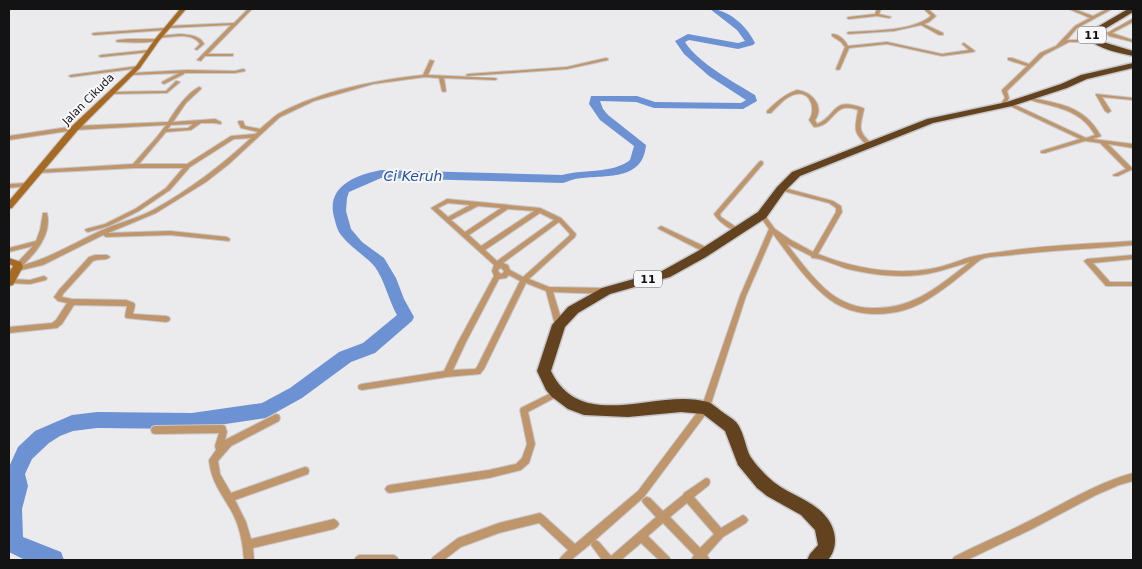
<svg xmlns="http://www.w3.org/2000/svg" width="1142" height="569" viewBox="0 0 1142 569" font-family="'DejaVu Sans',sans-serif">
  <rect width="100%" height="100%" fill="#ebeaed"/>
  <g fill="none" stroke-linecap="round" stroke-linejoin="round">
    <path fill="#6d92d4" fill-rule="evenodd" d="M710,9C728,9 747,26 755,43L753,45L738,49L689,40L685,42C697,62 735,83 755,95L757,101L743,109L654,108L636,102L600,101L603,109L608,115L646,145C643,180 609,175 583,178C576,178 569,181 563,183L381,178L349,192L347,198L346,211L351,229L362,242L384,258L396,278L404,299L414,317L412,321L375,353L351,362L302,398L266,418L192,429L97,428L73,431L60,436L49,443L32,459L25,474L28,486L22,509L23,537L61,552L64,560H25L9,552V467L18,447L35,431L72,415L97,412L192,413L262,403L290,388L339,352L363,343L397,315C389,301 384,279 375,267C366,256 351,248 341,235C337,230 336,224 334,217C326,186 356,175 381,170L562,175C584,169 612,174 630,160L634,146L600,120L589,104L591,96H637L655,102L741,103L746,100L709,76L684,54L675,41L688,34L738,43L745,41L737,30Z"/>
    <defs>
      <path id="street" d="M248,9H252L208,54H233V56H205L201,61L197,60L231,25L168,28L167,30H166L94,35L92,34L94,33L165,28L166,26H167L234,23Z
        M877,9H881L879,14L891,17L889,18L877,16L849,19L847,18L849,17L875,14Z
        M924,9H928L936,16L929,22L924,24L943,33V35H939L921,25L894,31L849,34L847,33L849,32C874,30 911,32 931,16Z
        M1069,9H1074L1093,16L1107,9H1112L1077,28L1067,40H1078L1080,41V42H1069L1044,55L1007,91L1009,98L1007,102L1011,103L1086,138L1095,135C1084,115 1066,109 1045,104C1038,102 1031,101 1026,98L1028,97C1059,104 1084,105 1101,136L1093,139L1133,144V148L1108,144L1133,169L1118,176H1114L1113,175L1126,169L1100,143L1085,141L1045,153H1041V151L1080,139L1008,105L1004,106L1002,102L1005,98L1002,91V90L1027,66L1008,60V58H1012L1029,64L1040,53L1056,46L1075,26L1090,18Z
        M1132,19H1133V22L1112,33L1133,40V42L1109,36L1107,33Z
        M180,34C189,35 200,35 204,44L197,50L195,49L200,44C192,32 171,37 159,38L157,37L159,36Z
        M832,34C839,34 845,40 848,46L887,42L942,54L969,50L962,44L964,43L975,51L973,52L942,56L887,44L849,48L840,69L838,70L836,69L845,47L841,42L832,36Z
        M128,39H157L159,40C148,44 131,42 118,42L116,41L118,40Z
        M149,50H151V52L101,57L99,56L101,55Z
        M606,58L608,59V60L567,69L468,76L466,75L468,74L567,67Z
        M430,60L434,61L428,75L495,78L497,79L495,80L444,78L446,91L444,92L442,91L439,78L425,77L373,84L314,101L280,117L229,164L206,182L156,213L108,233L170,231L227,237L230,239L229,241L170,235L106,237L103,235L43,265L9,273V269L15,267L16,264L33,246L9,252V248L36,241L40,230L43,213H47C52,233 37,252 23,265C50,258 74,243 100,231C117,223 136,219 153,210C189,190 221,166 251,138L234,139L190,167L170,190L139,211L109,226L88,232L86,231L85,230L86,229L105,224L135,209L166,188L183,168H135L38,173L36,172V170L133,164L156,138L166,125L75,130L9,140V136L75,126L168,122C176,109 186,94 199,87L201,88V89L186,103L173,122L215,119L221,122V124L214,123H201L191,130L166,132L139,164H187L231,136L255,134L258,132L241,128L238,122L239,121H243L245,126L260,129C266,124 272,118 278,114C320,91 376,80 423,75ZM193,124L188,128L168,129L171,125Z
        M138,66L140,67V68L71,77L69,76L71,75Z
        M243,69L245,70V71L235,73H184V74L164,84L162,83V82L179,73L131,75L129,74L131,73L187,70L235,71Z
        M176,81L180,82L167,93L111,94L109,93L111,92L166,91Z
        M797,90C812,92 825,106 815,120L817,124C838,115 831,96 863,108L864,109C860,128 857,130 872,144V146H868C852,132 855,129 858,110C832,100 836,126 814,127L809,120C816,110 811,92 797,94C787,95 778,106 771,113H767V111C776,102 785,94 797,90Z
        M1096,94L1133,98V100L1102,97L1111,111L1108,113L1105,111L1096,95Z
        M761,161L763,162V164L720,214L721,217L742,231L741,232C733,233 718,221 714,214L759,162Z
        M26,183L29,185L28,186L9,188V184Z
        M781,187L833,201L841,206L842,212L818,254C853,268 893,275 930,269C943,267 955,262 967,258C978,255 989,253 1000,252C1044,245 1089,244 1133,241V245C1093,249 1052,250 1012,255C1004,256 989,256 982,259C976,262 970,269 964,273C952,283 940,292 927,300C896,319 852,320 824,295C804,278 789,255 773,234L746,296L709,410L644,497L593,542L596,540L599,542L611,556L656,517L644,504L642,501L644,498L647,497L650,498L663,511L683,495L684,493L706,478L709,479L710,482L709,485L694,497L721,528L743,515L746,517L748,520L746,523L723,537L707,555L710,560H691L694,555L663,523L648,536L669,557L671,560H659L641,543L621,560H602L591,545L593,542L571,560H559L561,557L568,550L539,523L499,533L461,547L444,560H431L433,557L458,538L499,523L540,513L543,515L575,544L638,491L702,406L740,296L769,229L759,215L760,214H764L775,229L791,240L813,252L836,212V208L829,203L779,190L778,189ZM787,244L811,256L812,258C822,258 837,266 848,269C877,276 908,279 936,272C948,269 959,265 970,262C940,285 913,310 872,308C857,308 842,302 830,293C813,279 800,261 787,244ZM687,503L714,534L700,548L670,517Z
        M447,199L540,208L561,218L575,233L576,234L575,237L529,279L549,287L604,288L607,291L604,294L553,292L563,325L562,327H556L555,325L546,291L526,283L484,369L480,374L447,377L362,390L359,389L358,387L359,385L362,384L444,371L458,342L494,276L492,271L494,265L431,208ZM448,203L470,205L448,217L438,208ZM478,206L501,208L465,232L451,220ZM508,209L534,211L481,246L469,235ZM540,213L554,220L497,261L485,250ZM559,222L570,234L569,236L523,277L510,270L508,265L503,263ZM501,268L504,271L503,273L501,274L498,271L499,269ZM509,275L520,281L477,367L475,369L453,370L466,342L499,279L506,278Z
        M661,226L710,249L711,251L710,253H706L659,229L658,228Z
        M95,255H107L110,257C106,261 99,258 93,261L63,294L62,297L72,299L126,300L134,303L135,305L133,314L166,316L169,317L170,319L169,321L166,322L126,318L125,316L127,306H125L74,305L62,324L57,328L9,333V327L52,323L56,320L67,303L58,301L54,297L59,290L89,257Z
        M1133,255V259L1093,263L1110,282H1133V286H1106L1084,261L1087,259Z
        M44,276L47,278L46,280L30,284L9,283V279H10L30,280Z
        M557,390L560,391L561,393L560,395L528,412L535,444L529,463L521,470L489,478L390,493L387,492L385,489L387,486L390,485L489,470L516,464L522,458L527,444L520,410L521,408Z
        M276,414L279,415L280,418L279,421L231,446L218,461L220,474L231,493L305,467L308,468L309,471L308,474L235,500L246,522L251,539L334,519L337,521L339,524L337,527L334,529L253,548L254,560H244C243,544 240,528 233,514C223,495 211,483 209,460L216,450L215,446L219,433L155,434L152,433L151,430L152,427L155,426L222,425L225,426L227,432L225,440Z
        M1133,473V481L1119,485L1096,495L1032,529L967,560H952L954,557C979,544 1006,533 1031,520C1065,503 1096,483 1133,473Z
        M359,555H394L397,557L399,560H354L356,557Z"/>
      <path id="secondary" d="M180,9H186L159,41L140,68L78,130L12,208L9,209V201L72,126L136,66L155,39Z
        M9,258L21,262L23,267L13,285L9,286V274L13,266L9,264Z"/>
      <path id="highway" d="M1128,9H1133V12L1098,33L1096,38L1103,42L1133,51V56C1119,53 1099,49 1088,39L1092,30Z
        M1133,63V68L1087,79L1067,88L1012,106L933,123L800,176L785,191L766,218L706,257L670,277L610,294L578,313L565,327L551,371C582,435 657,387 708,402C713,404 717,408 721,411C725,414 732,418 736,422C743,430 745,444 749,454C753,462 762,471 768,477C786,495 812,498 827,518C837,531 838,548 828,560H807L810,554L818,545L815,530L801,515L767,496L757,488L738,465L725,431L703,414L681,412L628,417L584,415L568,409L552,397L546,390L537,371L552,325L568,307L602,288L662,271L698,251L758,212L777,187L792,172L927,119L1007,102L1061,84L1081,75Z"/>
    </defs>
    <use href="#street" stroke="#c8c8ca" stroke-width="2"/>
    <use href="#secondary" stroke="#c8c8ca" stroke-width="2"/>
    <use href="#highway" stroke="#c8c8ca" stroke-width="3"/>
    <use href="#street" fill="#bf956c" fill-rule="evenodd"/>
    <use href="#secondary" fill="#a76a23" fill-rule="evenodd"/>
    <use href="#highway" fill="#63421f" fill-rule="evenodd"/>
  </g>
  <g text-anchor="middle" stroke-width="4" stroke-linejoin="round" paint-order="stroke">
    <g fill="#f8f7fa" stroke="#585759" stroke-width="1">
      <rect x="1078" y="26.5" width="28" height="17" rx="4"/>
      <rect x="634" y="270.5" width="28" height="17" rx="4"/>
    </g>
    <g font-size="11" font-weight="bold" fill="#131314">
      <text x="1092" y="39">11</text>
      <text x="648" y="283">11</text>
    </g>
    <g font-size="11" fill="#131314" stroke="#f8f7fa">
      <text transform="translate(88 99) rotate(-45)" y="4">Jalan Cikuda</text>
    </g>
    <g font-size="14" font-style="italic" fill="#25509f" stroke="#f8f7fa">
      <text x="413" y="181">Ci Keruh</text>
    </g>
  </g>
  <rect width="1142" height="569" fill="none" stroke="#131314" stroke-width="20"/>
</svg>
